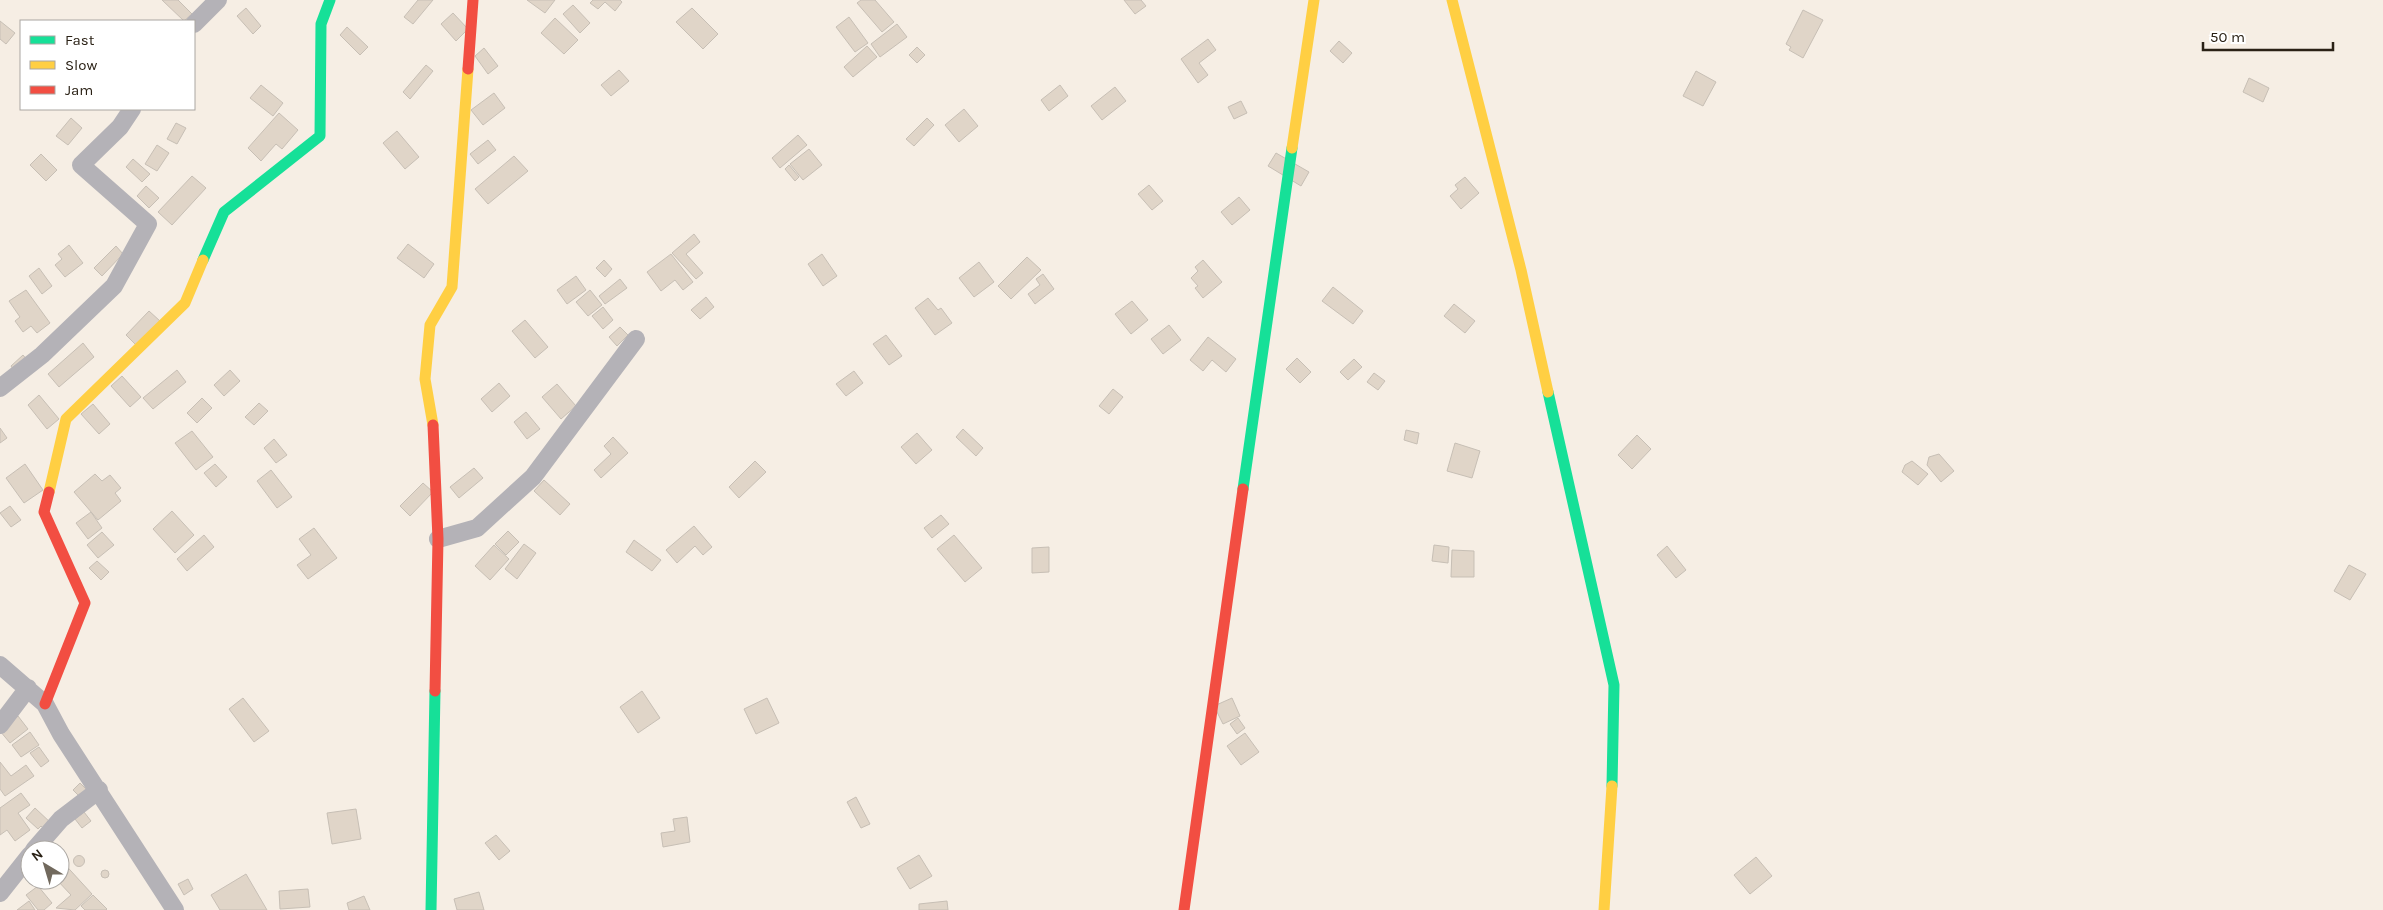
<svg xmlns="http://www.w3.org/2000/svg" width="2383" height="910" viewBox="0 0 2383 910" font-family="Karla,sans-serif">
  <rect width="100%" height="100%" fill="#f6eee4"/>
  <path fill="#e0d5c8" stroke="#c7bfb5" d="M162,0H178L192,14L184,21Z
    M418,0H433L413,24L404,17Z
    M527,0H555L545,13Z
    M593,0H620L622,2L615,11L605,2L598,9L590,3Z
    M861,0H875L894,22L882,32L857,3Z
    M1124,0H1141L1146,6L1135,14Z
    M573,5L590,23L580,33L563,14Z
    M246,8L261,26L253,34L237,16Z
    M692,8L718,34L703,49L676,22Z
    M1803,10L1823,20L1803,58L1789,50L1791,47L1786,44Z
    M453,13L468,29L456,41L441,24Z
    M849,17L868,43L855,52L836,27Z
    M555,18L578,40L564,54L541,33Z
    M0,21L15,33L6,44L0,39Z
    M897,24L907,37L880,57L871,44Z
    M347,27L368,47L360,55L340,35Z
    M1208,39L1216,50L1199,63L1208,75L1198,83L1181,59Z
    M1339,41L1352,53L1343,63L1330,51Z
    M867,46L877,57L853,77L844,67Z
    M917,47L925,55L917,63L909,55Z
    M484,48L498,66L488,74L475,56Z
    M426,65L433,71L410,99L403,92Z
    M619,70L629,81L611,96L601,85Z
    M1696,71L1716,82L1703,106L1683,96Z
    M2249,78L2269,88L2263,102L2243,92Z
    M261,85L283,103L273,116L250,98Z
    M1060,85L1068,96L1049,111L1041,100Z
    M1115,87L1126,101L1102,120L1091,106Z
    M494,93L505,108L483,125L471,110Z
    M1241,101L1247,113L1234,119L1228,107Z
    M964,109L978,126L959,142L945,125Z
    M279,113L298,130L282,149L276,144L261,161L248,148Z
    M71,118L82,128L68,145L56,136Z
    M927,118L934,125L914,146L906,139Z
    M176,123L186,128L177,144L167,139Z
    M397,131L419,157L405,169L383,143Z
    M798,135L807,145L780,168L772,158Z
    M488,140L496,150L478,164L470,154Z
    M157,145L169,153L157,171L145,164Z
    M809,149L822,165L803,180L790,164Z
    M1276,153L1309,172L1301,186L1268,166Z
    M41,154L57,170L46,181L30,165Z
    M514,156L528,171L488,204L475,189Z
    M133,159L150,174L142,182L126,167Z
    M789,165L799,177L795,181L785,169Z
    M192,176L206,188L172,225L158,212Z
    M1465,177L1479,193L1461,209L1450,196L1458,189L1455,185Z
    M1149,185L1163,201L1152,210L1138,194Z
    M146,186L159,198L149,208L137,196Z
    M1239,197L1250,210L1232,225L1221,212Z
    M694,234L700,242L686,254L703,273L696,279L672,253Z
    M408,244L434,264L424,278L397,258Z
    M69,245L83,263L65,277L55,265L62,259L58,254Z
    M116,246L123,254L102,276L94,268Z
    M671,254L693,282L683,290L675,280L661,291L647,272Z
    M822,254L837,276L823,286L808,264Z
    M1027,257L1041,270L1011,299L998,286Z
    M604,260L612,269L605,277L596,268Z
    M1203,260L1222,282L1203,298L1195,288L1198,286L1191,278L1198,271L1195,267Z
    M979,262L994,282L974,297L959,278Z
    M39,268L52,286L42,294L29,276Z
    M1043,274L1054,289L1035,304L1028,294L1040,285L1036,279Z
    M576,276L586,290L567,304L557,290Z
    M620,279L627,288L605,304L599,296Z
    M1333,287L1363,311L1353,324L1322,301Z
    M26,290L50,323L37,333L31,326L23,332L15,321L20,317L9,301Z
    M590,290L602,305L588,316L576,302Z
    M706,297L714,307L700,319L691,310Z
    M928,298L938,310L941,308L952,323L935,335L915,308Z
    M1132,301L1148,320L1131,334L1115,314Z
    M1454,304L1475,321L1465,333L1444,316Z
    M603,307L613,320L603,329L592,316Z
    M149,311L160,321L137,346L126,335Z
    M525,320L548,347L535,358L512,331Z
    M1169,325L1181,340L1163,354L1151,339Z
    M620,327L628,335L617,346L609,337Z
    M886,335L902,356L889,365L873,344Z
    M1208,337L1236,359L1226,372L1212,360L1203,371L1190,360Z
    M83,343L94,357L59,387L48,374Z
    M23,355L28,361L15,372L11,366Z
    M1297,358L1311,372L1300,383L1286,369Z
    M1354,359L1362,367L1348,380L1340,372Z
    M177,370L186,382L153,409L143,398Z
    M230,370L240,381L224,396L214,385Z
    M854,371L863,383L846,396L836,384Z
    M1374,373L1385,381L1378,390L1367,382Z
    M122,376L141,397L130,407L111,386Z
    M499,383L510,396L492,412L481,399Z
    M557,384L576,406L561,419L542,397Z
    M1113,389L1123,397L1109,414L1099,406Z
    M39,395L59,419L47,429L28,405Z
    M202,398L212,408L197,423L187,413Z
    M259,403L268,411L254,425L245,417Z
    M93,404L110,424L99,434L81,414Z
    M526,412L540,429L527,439L514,422Z
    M0,428L7,438L0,443Z
    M963,429L983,448L976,456L956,437Z
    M1406,430L1419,433L1417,444L1404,440Z
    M192,431L213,457L196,470L175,443Z
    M917,433L932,450L916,464L901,447Z
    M1637,435L1651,449L1632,469L1618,455Z
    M613,437L628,453L601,478L594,470L611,454L604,446Z
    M274,439L287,455L276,463L264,448Z
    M1455,443L1480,451L1472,478L1447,471Z
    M1939,454L1954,471L1941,482L1927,465L1929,457Z
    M755,461L766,472L739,498L729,487Z
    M1912,461L1928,474L1918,485L1902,472L1905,465Z
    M25,464L43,490L24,503L6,478Z
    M215,464L227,477L216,487L204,473Z
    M474,468L483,478L459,498L450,487Z
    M271,470L292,497L277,508L257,481Z
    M95,474L102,481L110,475L121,488L115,493L121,501L98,520L74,492Z
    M544,480L570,504L560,515L534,491Z
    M423,483L433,492L410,516L400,506Z
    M10,506L21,520L11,527L0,513Z
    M172,511L194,535L175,553L153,529Z
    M91,512L102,528L88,539L76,523Z
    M941,515L949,524L932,538L924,528Z
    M694,526L712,547L703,555L695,546L677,563L666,550Z
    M314,528L337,558L308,579L297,565L311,555L299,539Z
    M508,531L519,542L506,555L495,544Z
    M102,532L114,545L98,558L87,545Z
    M204,535L214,547L187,571L177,559Z
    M954,535L982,568L965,582L937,549Z
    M634,540L661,560L652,571L626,552Z
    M524,544L536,553L517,579L505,569Z
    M494,545L509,559L490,580L475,566Z
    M1434,545L1449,547L1448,563L1432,561Z
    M1667,546L1686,570L1676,578L1657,555Z
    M1049,547V572L1032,573V548Z
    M1452,550L1474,551V577H1451Z
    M97,561L109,572L101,580L89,568Z
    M2349,565L2366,574L2350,600L2334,591Z
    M642,691L660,718L638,733L620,707Z
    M243,698L269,731L254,742L229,709Z
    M767,698L779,723L756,734L744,709Z
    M1232,698L1240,716L1223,724L1214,706Z
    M18,716L28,729L10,743L0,731Z
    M1238,718L1245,728L1237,734L1230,724Z
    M30,732L39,745L21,757L12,745Z
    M1245,733L1259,752L1241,765L1227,746Z
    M39,747L49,761L41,767L30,753Z
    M0,762L11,776L26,765L34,776L5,796L0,789Z
    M80,783L89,792L82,799L73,790Z
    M21,793L30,805L18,813L30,830L15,841L7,830L0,835V808Z
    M856,797L870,824L861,828L847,802Z
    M35,808L52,824L45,830L41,826L38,829L26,818Z
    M356,809L361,839L332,844L327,813Z
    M84,812L91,821L82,828L75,819Z
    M687,817L690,842L663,847L661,833L675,831L673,819Z
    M496,835L510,851L499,860L485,843Z
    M919,855L932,876L910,889L897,868Z
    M73.5 861a5.5 5.5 0 1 1 11 0a5.5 5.5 0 1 1-11 0Z
    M1756,857L1772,876L1750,894L1734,875Z
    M60,859L92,894L75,910L56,908L71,895L57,880H60Z
    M101 874a4 4 0 1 1 8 0a4 4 0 1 1-8 0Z
    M246,874L267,910H220L211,895Z
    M188,879L193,889L184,895L178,884Z
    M34,880H51L42,889Z
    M38,886L52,903L44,910H38L26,895Z
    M308,889L310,907L280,909L279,891Z
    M479,892L484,910H457L454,899Z
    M93,895L107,909L106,910H85L81,906Z
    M364,896L370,910H349L347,903Z
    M29,901L35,910H17Z
    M947,901L948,910H919V904Z"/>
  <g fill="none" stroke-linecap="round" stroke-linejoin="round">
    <path stroke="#b4b2b7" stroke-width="18" d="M194,24L218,0
      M0,388L42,355L114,286L148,224L81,165L120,127L132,109
      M438,539L477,528L533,477L636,339
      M0,665L45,704L61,734L175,910
      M0,725L28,688
      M34,850L61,819L99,790
      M0,893L30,855"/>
    <path stroke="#16e098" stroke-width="11" d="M203,260L224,212L320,136L321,24L330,0
      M1548,392L1614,685L1612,786
      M1243,489L1292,148
      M431,910L435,691"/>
    <path stroke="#ffcf43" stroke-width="11" d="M1452,0L1521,270L1548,392
      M1292,148L1314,0
      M433,425L425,379L430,325L452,287L468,69
      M49,492L66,419L185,303L203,260
      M1604,910L1612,786"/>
    <path stroke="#f24e42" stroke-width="11" d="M468,69L473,0
      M433,425L438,539L435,691
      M45,704L85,603L44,512L49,492
      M1184,910L1243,489"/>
  </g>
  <rect x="20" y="20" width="175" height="90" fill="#ffffff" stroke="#aaa6a1"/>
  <rect x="30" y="36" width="25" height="8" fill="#16e098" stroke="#aaa6a1"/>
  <text x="65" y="45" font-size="15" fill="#2a2115">Fast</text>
  <rect x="30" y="61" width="25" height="8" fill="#ffcf43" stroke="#aaa6a1"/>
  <text x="65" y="70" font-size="15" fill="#2a2115">Slow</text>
  <rect x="30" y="86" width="25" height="8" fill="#f24e42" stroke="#aaa6a1"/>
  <text x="65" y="95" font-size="15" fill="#2a2115">Jam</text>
  <g transform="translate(45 865) rotate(322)"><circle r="24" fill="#ffffff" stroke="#aaa6a1"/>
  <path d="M0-4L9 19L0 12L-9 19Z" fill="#71695d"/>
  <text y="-8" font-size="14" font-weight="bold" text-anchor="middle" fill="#2a2115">N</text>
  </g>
  <path d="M2203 42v8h130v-8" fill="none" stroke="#2a2115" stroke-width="2.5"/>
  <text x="2210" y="42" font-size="15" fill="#2a2115" stroke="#ffffff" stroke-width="4" paint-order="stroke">50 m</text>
</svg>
